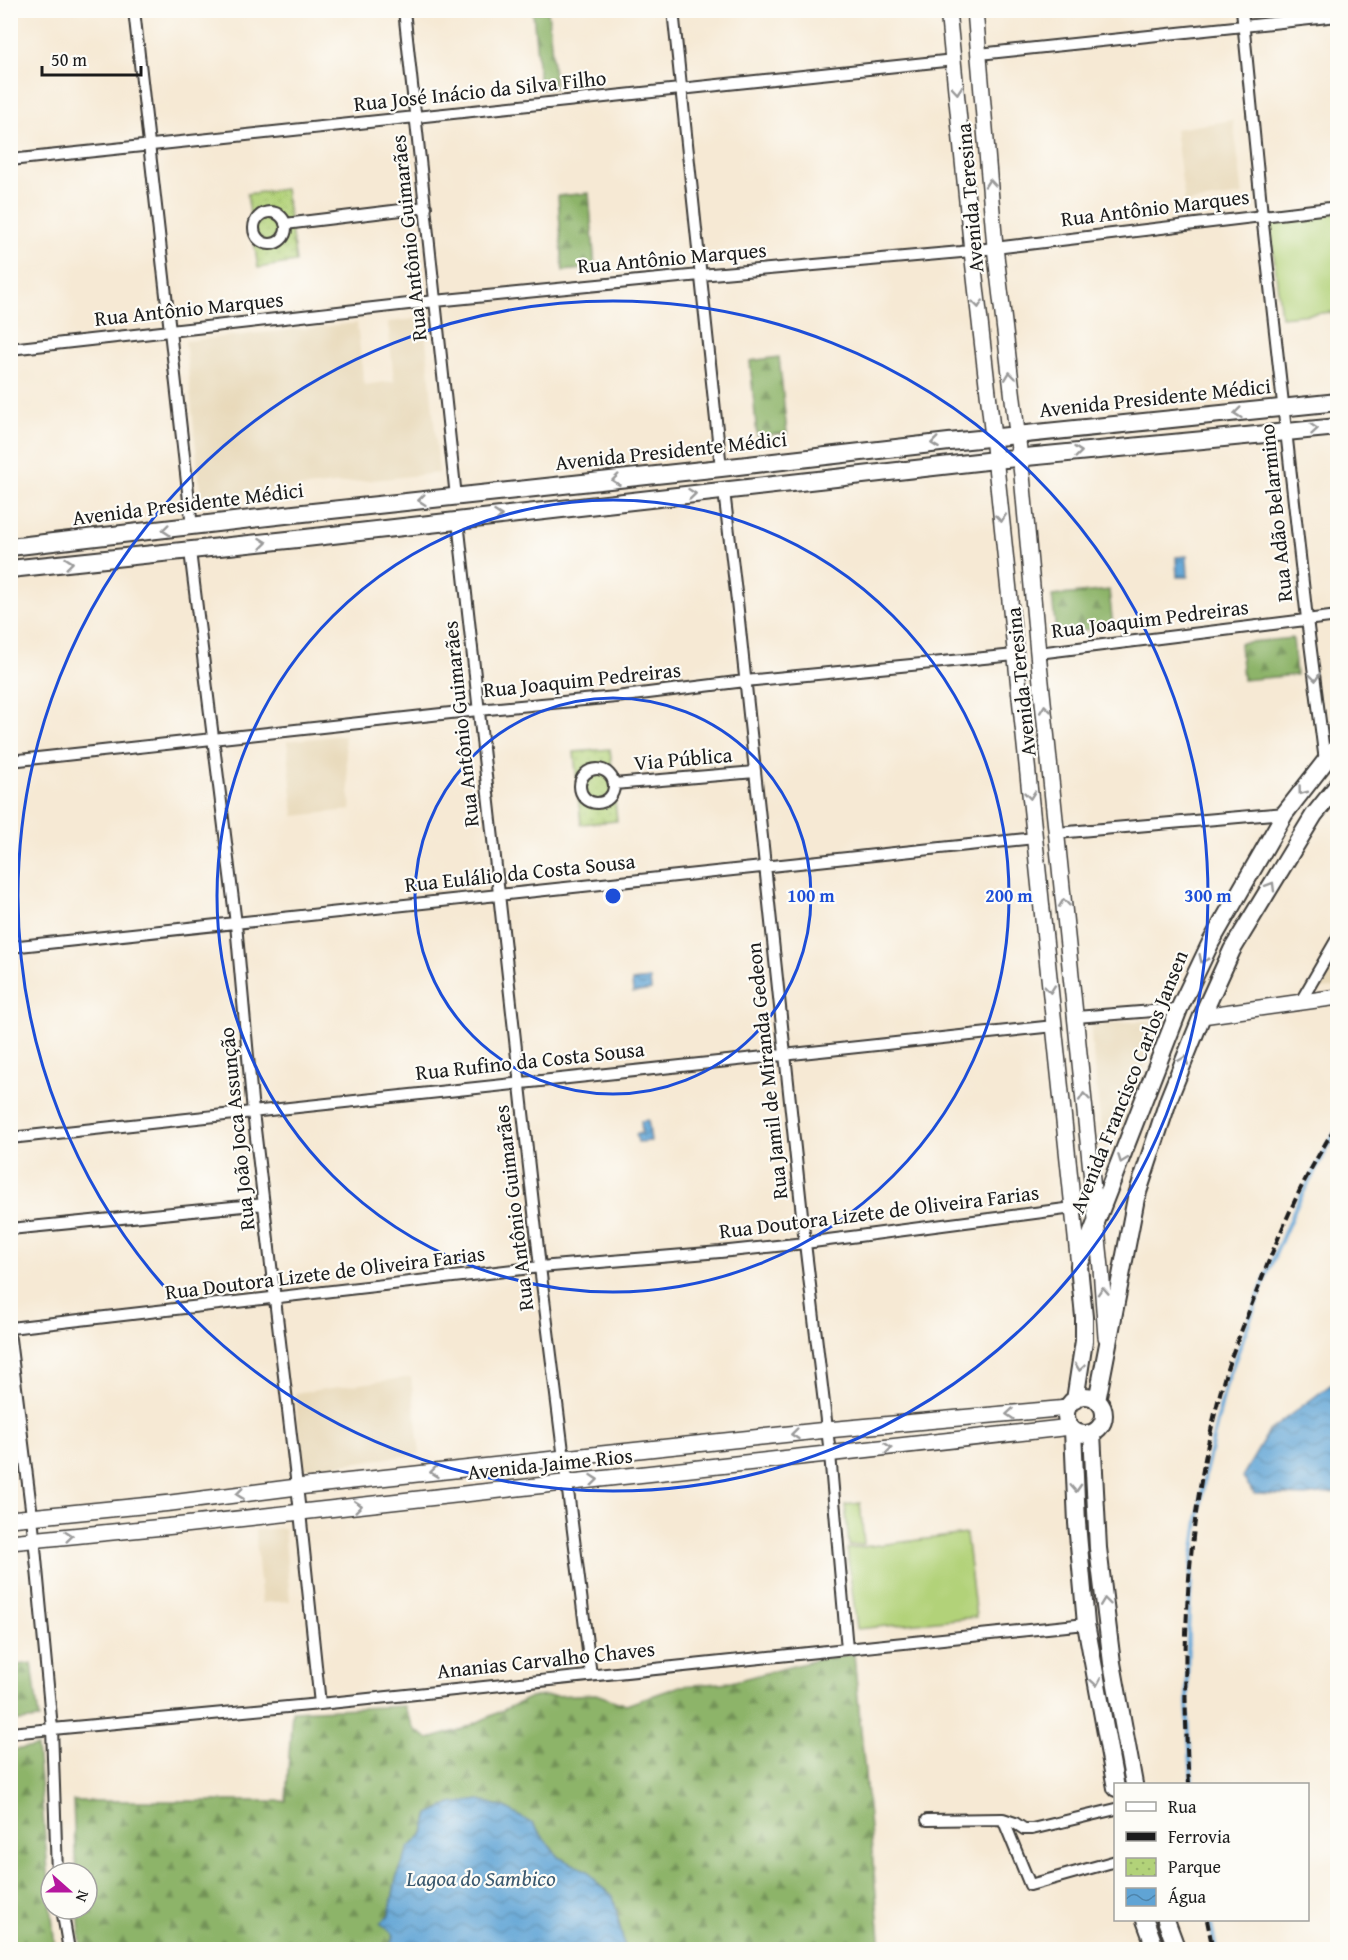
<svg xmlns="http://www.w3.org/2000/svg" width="1348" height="1960" viewBox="0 0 1348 1960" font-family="'Gentium Book Plus',serif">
  <defs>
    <pattern id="forest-firs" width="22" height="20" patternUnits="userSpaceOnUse" patternTransform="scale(1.5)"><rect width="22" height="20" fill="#8db469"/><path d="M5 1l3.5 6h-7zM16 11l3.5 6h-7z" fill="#729256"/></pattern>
    <pattern id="park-dots" width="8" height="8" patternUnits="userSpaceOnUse" patternTransform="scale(1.5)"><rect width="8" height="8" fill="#b2d279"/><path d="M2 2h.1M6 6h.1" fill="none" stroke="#98b468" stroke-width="1.8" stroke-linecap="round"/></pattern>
    <pattern id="water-waves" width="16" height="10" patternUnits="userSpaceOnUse" patternTransform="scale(1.5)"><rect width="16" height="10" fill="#60a4d5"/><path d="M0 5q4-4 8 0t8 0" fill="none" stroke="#4e85ac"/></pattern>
  </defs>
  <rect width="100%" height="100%" fill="#fdfcf7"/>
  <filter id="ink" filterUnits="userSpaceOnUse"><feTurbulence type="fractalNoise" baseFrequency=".0167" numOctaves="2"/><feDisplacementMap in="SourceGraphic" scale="12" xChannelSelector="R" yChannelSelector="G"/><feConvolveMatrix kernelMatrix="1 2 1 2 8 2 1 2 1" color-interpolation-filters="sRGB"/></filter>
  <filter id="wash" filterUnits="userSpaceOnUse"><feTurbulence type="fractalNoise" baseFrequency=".008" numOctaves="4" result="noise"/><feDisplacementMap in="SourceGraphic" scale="24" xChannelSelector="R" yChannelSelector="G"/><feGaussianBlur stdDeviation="1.35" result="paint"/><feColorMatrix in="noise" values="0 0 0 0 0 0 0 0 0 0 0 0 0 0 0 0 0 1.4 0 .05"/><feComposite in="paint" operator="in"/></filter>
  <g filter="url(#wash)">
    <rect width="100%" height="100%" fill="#f6e9d4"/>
    <path fill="#e8d9ba" d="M1233,120L1243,195L1185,203L1175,129Z
      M424,318L439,473L201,498L185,341L357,323L364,385L394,381L388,322Z
      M344,735L351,810L294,816L287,741Z
      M1337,951V987L1322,989L1319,984Z
      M1162,1019L1121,1131L1101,1129L1090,1025Z
      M411,1377L420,1454L303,1469L295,1393Z
      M284,1528L290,1601L262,1603L255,1530Z"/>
    <path fill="#b2d279" stroke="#67774a" stroke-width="1.5" d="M1337,213H1338L1337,344L1332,312L1281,317L1270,222Z
      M860,1503L864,1544L849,1546L845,1505Z
      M966,1534L976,1617L857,1629L847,1549Z"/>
    <path fill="url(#forest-firs)" stroke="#546842" stroke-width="1.5" d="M548,11L555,88L540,89L533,12Z
      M589,193L595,268L563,271L558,196Z
      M779,357L787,433L757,436L750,361Z
      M1109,590L1113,627L1056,633L1052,596Z
      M1293,638L1296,675L1243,680L1240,643Z
      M854,1654L881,1949H625L612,1896L600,1886L588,1871L558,1857L533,1824L429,1814L424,1833L409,1849L396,1879L389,1915L394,1936L390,1949H81L78,1909H87V1873H76L73,1801H286L292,1711L404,1706L414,1729L429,1739L463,1729L531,1697L596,1694L626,1705L680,1686L731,1682L824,1658Z
      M32,1663L39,1719L11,1722V1666Z
      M37,1747L55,1949H11V1750Z"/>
    <path fill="url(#park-dots)" stroke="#67774a" stroke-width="1.5" d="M285,189L296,262L258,268L247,194Z
      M610,749L617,821L581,824L574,752Z"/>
    <path fill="url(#water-waves)" stroke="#3e6078" stroke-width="1.5" d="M1187,556L1188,577H1177L1176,557Z
      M650,979L651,990L633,993L632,981Z
      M648,1120L651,1141L638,1142L636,1134L642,1133L641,1121Z
      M1337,1380V1492L1305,1496L1255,1494L1242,1477L1269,1431Z
      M480,1800L505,1808L533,1824L558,1857L588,1871L600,1886L613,1896L625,1949H390L394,1936L392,1932L380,1923L389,1915L396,1879L409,1848L424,1833L429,1814L451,1804Z"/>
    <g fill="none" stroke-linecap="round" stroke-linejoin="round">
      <path stroke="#60a4d5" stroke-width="4" d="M1192,1784L1187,1701L1188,1631L1192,1563L1205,1473L1226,1384L1268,1271L1296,1206L1338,1128
        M1210,1920L1216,1950"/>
    </g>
  </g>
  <g filter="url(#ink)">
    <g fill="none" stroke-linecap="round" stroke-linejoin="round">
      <defs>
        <path id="street" d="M134,10L192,527
          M404,10L456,497
          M673,10L721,468
          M1242,10L1262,215L1307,619L1325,761
          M979,54L1338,16
          M10,160L954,60
          M254 228a16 16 0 1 1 32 0a16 16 0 1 1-32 0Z
          M285,224L426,207
          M10,349L435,301L700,275L961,252L1338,207
          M724,491L737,601L805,1243L830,1454L847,1649
          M458,521L540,1267L591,1675
          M190,551L236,924L253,1112L300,1512L320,1704
          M1038,653L1338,616
          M10,761L478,710L616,697L745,681L1015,655
          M580 786a17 17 0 1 1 34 0a17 17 0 1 1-34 0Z
          M614,784L755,772
          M1057,833L1285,813
          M10,947L1035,838
          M1301,1001L1338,937
          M1076,1017L1179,1009
          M10,1138L1054,1026
          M10,1229L264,1204
          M10,1328L540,1267L720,1252L805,1243L1073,1208
          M10,1339L32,1516L52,1728L57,1873
          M10,1733L320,1704L1086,1624
          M1003,1819L1030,1885L1116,1861
          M927,1820L1003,1819L1015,1823L1024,1829H1032L1116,1809
          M62,1909L69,1950"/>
        <path id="secondary" d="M948,10L972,251L993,437L1079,1266
          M975,10L995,247L1022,475L1038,653L1101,1268L1106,1337
          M1202,1016L1338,997
          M10,1519L171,1503L297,1487L564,1458L827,1430L1068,1408
          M10,1542L174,1526L1071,1427"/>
        <path id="primary" d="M10,547L294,514L721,468L949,442L1338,402
          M10,569L297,539L995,460L1338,427
          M1066 1415a19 19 0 1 1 38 0a19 19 0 1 1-38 0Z
          M1075,1400L1084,1341V1317L1079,1266L1179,1009L1211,942L1285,813L1338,745
          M1097,1401L1136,1198L1169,1098L1202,1016L1232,950L1314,815L1338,785
          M1073,1430L1077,1523L1086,1624L1116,1788
          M1092,1433L1098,1548L1112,1663L1134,1784
          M1145,1920L1156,1950
          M1166,1920L1177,1950"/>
      </defs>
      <use href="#street" stroke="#3d3b38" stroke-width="14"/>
      <use href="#secondary" stroke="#3d3b38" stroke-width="18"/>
      <use href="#primary" stroke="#3d3b38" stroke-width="20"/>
      <use href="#street" stroke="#fff" stroke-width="10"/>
      <use href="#secondary" stroke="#fff" stroke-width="15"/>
      <use href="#primary" stroke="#fff" stroke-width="16"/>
      <path stroke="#1c1c1c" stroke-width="4" stroke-dasharray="9 4.5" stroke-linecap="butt" d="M1189,1784C1180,1647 1186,1513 1224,1379C1229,1361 1237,1342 1244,1324C1261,1280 1278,1236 1298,1194C1310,1169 1324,1146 1338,1122
        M1207,1920L1213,1950"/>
    </g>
    <defs><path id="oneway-chevron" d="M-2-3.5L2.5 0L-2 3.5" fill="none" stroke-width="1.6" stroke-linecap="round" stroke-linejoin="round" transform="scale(1.5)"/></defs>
    <g stroke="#999">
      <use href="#oneway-chevron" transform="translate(957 90) rotate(85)"/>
      <use href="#oneway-chevron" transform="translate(990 183) rotate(-95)"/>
      <use href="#oneway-chevron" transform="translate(978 304) rotate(84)"/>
      <use href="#oneway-chevron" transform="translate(1010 376) rotate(-97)"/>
      <use href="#oneway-chevron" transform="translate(1238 413) rotate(174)"/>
      <use href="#oneway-chevron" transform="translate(1314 429) rotate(-5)"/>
      <use href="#oneway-chevron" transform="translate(935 443) rotate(173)"/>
      <use href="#oneway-chevron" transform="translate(1078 452) rotate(-6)"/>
      <use href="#oneway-chevron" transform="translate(616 480) rotate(174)"/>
      <use href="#oneway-chevron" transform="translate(692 494) rotate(-6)"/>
      <use href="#oneway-chevron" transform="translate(422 500) rotate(174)"/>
      <use href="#oneway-chevron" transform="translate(498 516) rotate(-6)"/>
      <use href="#oneway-chevron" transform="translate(1001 518) rotate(84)"/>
      <use href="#oneway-chevron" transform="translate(166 530) rotate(174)"/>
      <use href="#oneway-chevron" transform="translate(263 543) rotate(-6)"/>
      <use href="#oneway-chevron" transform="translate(69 563) rotate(-6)"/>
      <use href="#oneway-chevron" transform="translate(1315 677) rotate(83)"/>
      <use href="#oneway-chevron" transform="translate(1045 709) rotate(-96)"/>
      <use href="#oneway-chevron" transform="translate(1302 791) rotate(127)"/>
      <use href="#oneway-chevron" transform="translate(1030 795) rotate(84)"/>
      <use href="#oneway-chevron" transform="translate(1271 886) rotate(-59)"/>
      <use href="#oneway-chevron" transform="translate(1064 903) rotate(-96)"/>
      <use href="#oneway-chevron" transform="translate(1203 959) rotate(115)"/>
      <use href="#oneway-chevron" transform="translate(1050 989) rotate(84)"/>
      <use href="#oneway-chevron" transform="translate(1184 1060) rotate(-69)"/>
      <use href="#oneway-chevron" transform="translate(1084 1097) rotate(-96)"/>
      <use href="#oneway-chevron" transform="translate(1122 1159) rotate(111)"/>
      <use href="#oneway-chevron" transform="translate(1103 1291) rotate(-94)"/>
      <use href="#oneway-chevron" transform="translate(1080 1367) rotate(98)"/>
      <use href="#oneway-chevron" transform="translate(1010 1414) rotate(175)"/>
      <use href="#oneway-chevron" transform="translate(795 1434) rotate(174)"/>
      <use href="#oneway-chevron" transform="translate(888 1448) rotate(-6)"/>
      <use href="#oneway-chevron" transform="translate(434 1472) rotate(174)"/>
      <use href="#oneway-chevron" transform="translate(594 1480) rotate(-6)"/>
      <use href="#oneway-chevron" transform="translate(1076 1488) rotate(87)"/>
      <use href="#oneway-chevron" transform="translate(240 1494) rotate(173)"/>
      <use href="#oneway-chevron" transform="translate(358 1506) rotate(-6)"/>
      <use href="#oneway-chevron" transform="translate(69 1536) rotate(-6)"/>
      <use href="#oneway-chevron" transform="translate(1105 1602) rotate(-97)"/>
      <use href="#oneway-chevron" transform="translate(1096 1682) rotate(80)"/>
    </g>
  </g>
  <g fill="none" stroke="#1d4ed8" stroke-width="3">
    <circle cx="613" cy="896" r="198"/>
    <circle cx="613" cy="896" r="396"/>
    <circle cx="613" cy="896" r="595"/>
  </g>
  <g text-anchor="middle" stroke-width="4.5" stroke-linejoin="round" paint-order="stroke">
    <g font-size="21" fill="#1c1c1c" stroke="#fdfcf7">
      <text transform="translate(480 91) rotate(-6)" y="7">Rua José Inácio da Silva Filho</text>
      <text transform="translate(970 198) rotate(-95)" y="7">Avenida Teresina</text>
      <text transform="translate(1155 208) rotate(-7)" y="7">Rua Antônio Marques</text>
      <text transform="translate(409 238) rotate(-96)" y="7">Rua Antônio Guimarães</text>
      <text transform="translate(672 258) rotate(-5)" y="7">Rua Antônio Marques</text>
      <text transform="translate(189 309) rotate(-6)" y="7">Rua Antônio Marques</text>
      <text transform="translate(1155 398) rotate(-6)" y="7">Avenida Presidente Médici</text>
      <text transform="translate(671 451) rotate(-6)" y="7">Avenida Presidente Médici</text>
      <text transform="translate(188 504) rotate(-7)" y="7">Avenida Presidente Médici</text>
      <text transform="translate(1276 513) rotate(-96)" y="7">Rua Adão Belarmino</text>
      <text transform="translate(1150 619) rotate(-7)" y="7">Rua Joaquim Pedreiras</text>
      <text transform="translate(582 680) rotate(-6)" y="7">Rua Joaquim Pedreiras</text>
      <text transform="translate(1021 682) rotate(-96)" y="7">Avenida Teresina</text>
      <text transform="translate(461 724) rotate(-96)" y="7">Rua Antônio Guimarães</text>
      <text transform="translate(683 759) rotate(-5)" y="7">Via Pública</text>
      <text transform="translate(520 873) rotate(-6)" y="7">Rua Eulálio da Costa Sousa</text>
      <text transform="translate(530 1061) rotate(-6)" y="7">Rua Rufino da Costa Sousa</text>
      <text transform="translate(767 1071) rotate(-96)" y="7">Rua Jamil de Miranda Gedeon</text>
      <text transform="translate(1129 1082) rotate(-68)" y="7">Avenida Francisco Carlos Jansen</text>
      <text transform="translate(237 1129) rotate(-96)" y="7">Rua João Joca Assunção</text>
      <text transform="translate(514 1208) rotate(-97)" y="7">Rua Antônio Guimarães</text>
      <text transform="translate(879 1212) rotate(-7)" y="7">Rua Doutora Lizete de Oliveira Farias</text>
      <text transform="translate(325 1273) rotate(-7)" y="7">Rua Doutora Lizete de Oliveira Farias</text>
      <text transform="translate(550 1464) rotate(-6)" y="7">Avenida Jaime Rios</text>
      <text transform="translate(546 1660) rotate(-6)" y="7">Ananias Carvalho Chaves</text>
    </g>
    <g font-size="22" font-style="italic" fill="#3b596f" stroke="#fdfcf7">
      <text x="481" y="1886">Lagoa do Sambico</text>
    </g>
  </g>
  <circle cx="613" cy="896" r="9" fill="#1d4ed8" stroke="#fdfcf7" stroke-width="3"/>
  <g font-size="18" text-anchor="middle" font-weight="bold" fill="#1d4ed8" stroke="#fdfcf7" stroke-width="4.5" stroke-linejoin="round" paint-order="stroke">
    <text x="811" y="902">100 m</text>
    <text x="1009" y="902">200 m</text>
    <text x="1208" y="902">300 m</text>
  </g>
  <rect width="1348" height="1960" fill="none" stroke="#fdfcf7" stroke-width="36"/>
  <rect x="1114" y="1783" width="195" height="138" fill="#fdfcf7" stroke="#a3a29f" stroke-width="1.5"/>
  <rect x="1126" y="1802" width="30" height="9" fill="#ffffff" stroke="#a3a29f" stroke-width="1.5"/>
  <text x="1168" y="1813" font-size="18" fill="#1c1c1c">Rua</text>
  <rect x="1126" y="1832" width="30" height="9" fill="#1c1c1c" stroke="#a3a29f" stroke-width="1.5"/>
  <text x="1168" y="1843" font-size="18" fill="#1c1c1c">Ferrovia</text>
  <rect x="1126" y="1858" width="30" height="18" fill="url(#park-dots)" stroke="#a3a29f" stroke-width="1.5"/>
  <text x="1168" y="1873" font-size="18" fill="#1c1c1c">Parque</text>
  <rect x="1126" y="1888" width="30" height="18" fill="url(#water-waves)" stroke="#a3a29f" stroke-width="1.5"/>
  <text x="1168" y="1903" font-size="18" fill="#1c1c1c">Água</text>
  <g transform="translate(69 1891) rotate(111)"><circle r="28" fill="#fdfcf7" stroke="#a3a29f" stroke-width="1.5"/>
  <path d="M0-4.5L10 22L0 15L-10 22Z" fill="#b5179e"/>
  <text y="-9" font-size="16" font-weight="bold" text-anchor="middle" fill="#1c1c1c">N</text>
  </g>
  <path d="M42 66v9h99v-9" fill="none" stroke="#1c1c1c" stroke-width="3"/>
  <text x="51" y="66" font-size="18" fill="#1c1c1c" stroke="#fdfcf7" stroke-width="4.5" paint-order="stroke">50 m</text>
</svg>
